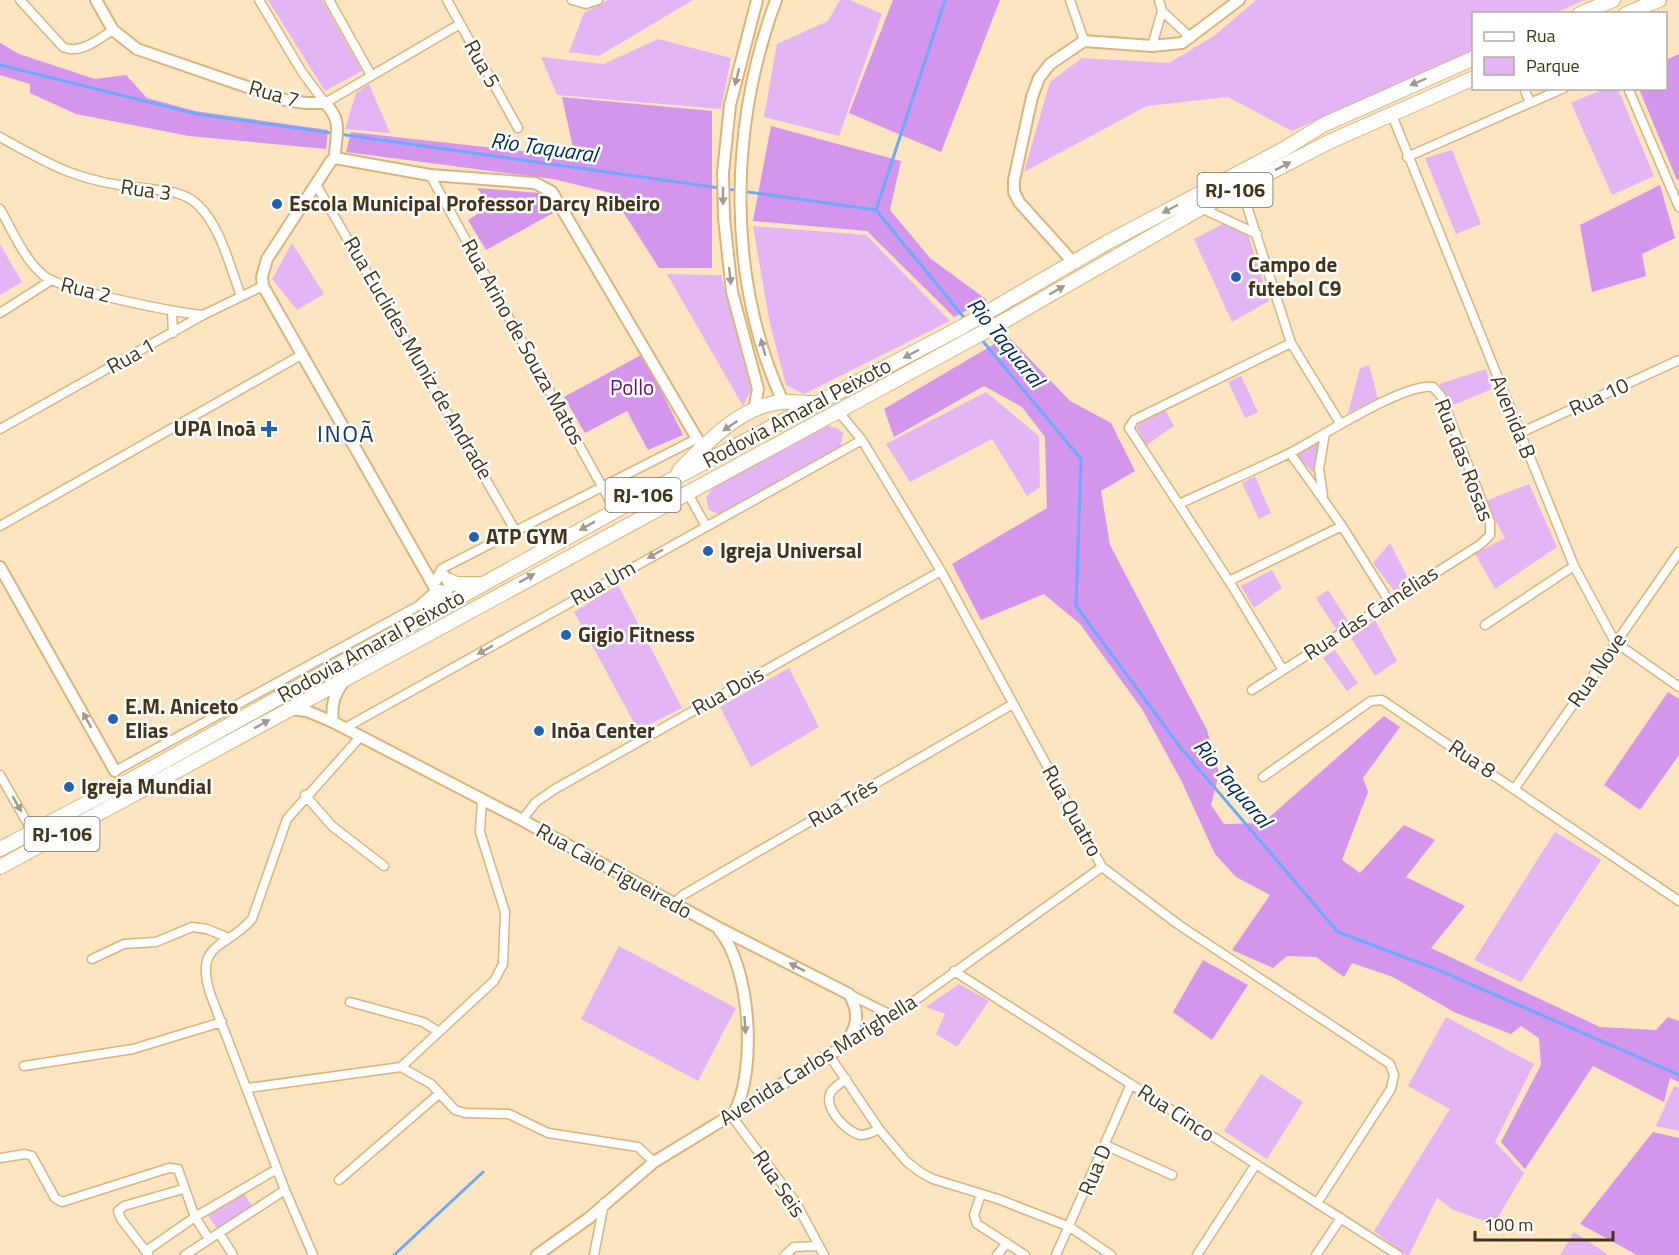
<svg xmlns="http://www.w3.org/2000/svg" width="1679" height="1255" viewBox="0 0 1679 1255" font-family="'Titillium Web',sans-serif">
  <rect width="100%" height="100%" fill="#fde5c2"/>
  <path fill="#e3b5f5" d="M268,0H322L362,71L325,91Z
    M608,0H693L599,56L569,52L584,13Z
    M840,0H850L882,14L839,136L764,117L777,44L828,21Z
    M1256,0H1585L1555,13L1474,14L1473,50L1292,131L1228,97L1147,106L1024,172L1050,82L1082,58L1169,63L1214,36Z
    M658,39L731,58L721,109L557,95L541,57L604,64Z
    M369,84L390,133L345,129L356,93Z
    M1604,89H1618L1654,176L1612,195L1571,103Z
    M1452,150L1481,224L1456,234L1425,158Z
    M1225,223L1248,234L1269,301L1232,322L1194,239Z
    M753,226L866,235L950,321L804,394L786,385L770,324Z
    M292,243L324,294L297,310L272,279Z
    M0,244L22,282L0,295Z
    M667,274L721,275L751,390L743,406Z
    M1369,365L1378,399L1348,413L1360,368Z
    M1486,369L1492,389L1451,406L1439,384Z
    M1241,376L1258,412L1245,418L1228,382Z
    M986,392L1039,436L1040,487L1027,496L992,439L910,482L886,444Z
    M1165,410L1174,426L1145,446L1136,426Z
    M827,426L837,428L843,433L840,450L724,516L709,510L706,498L714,486Z
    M1319,441L1317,476L1298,457V451Z
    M1255,476L1271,513L1259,519L1242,483Z
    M1529,484L1557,547L1495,589L1475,554L1505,538L1485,501Z
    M1390,543L1410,582L1395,592L1373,563Z
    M1272,570L1282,588L1254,608L1241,586Z
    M618,585L682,708L638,730L574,612Z
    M1328,590L1350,624L1338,632L1316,598Z
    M1375,620L1397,661L1375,676L1351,638Z
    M1335,650L1358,683L1347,691L1323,658Z
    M789,668L819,727L751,767L720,707Z
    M1555,832L1601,860L1521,982L1474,960Z
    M619,946L736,1008L698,1081L581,1019Z
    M959,984L989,1001L957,1047L936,1034L945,1014L926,1007Z
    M1446,1017L1534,1064L1495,1142L1524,1173L1494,1224L1453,1210L1437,1198L1409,1255H1406L1374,1231L1450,1109L1408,1086Z
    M1261,1074L1303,1102L1267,1159L1224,1131Z
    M1674,1086L1679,1088V1131L1656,1126Z
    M241,1189L252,1206L217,1229L206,1212Z
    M1574,1232L1609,1255H1560Z"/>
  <path fill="#d495ec" d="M893,0H1000L941,152L849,113Z
    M0,43L19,54L95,79L126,75L147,98L195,111L328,130L326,149L189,136L76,114L30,93V84L0,75Z
    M1679,54V179L1677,180L1639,89L1666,88V60Z
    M562,97L712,111V268H659L611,193L553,179L346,152L351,132L575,157Z
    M771,126L901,161L890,210L930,258L987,300L954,317L867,231L753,221Z
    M1660,185L1675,238L1642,254L1646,276L1592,292L1580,225Z
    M477,188L540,193L555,212L486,250L468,220L490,206Z
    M1008,336L1070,401L1111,423L1135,471L1101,491L1110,545L1207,730L1219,773L1211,805L1224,824L1263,823L1384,716L1400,727L1363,778L1368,792L1342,860L1360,873L1404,825L1435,840L1406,877L1465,906L1431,948L1600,1027L1656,1030L1668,1017L1679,1021V1082L1670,1078L1664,1102L1593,1066L1525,1169L1501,1142L1541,1065L1539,1038L1521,1026L1511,1034L1456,1013L1393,977L1352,963L1344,977L1316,957L1287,956L1273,968L1232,950L1270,895L1236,877L1215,854L1181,780L1142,709L1080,624L1044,594L981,620L952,564L1047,508L1045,437L1022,407L984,386L894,437L884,409Z
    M643,354L683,435L648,450L627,411L585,433L564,397Z
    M1668,692L1679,699V755L1640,810L1604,785Z
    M1203,960L1248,985L1212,1040L1173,1012Z
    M1653,1132L1679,1138V1255H1637L1580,1224Z"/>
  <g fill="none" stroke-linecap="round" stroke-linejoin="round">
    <path stroke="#6daafd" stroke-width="3" d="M0,65L197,114L876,210L966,320
      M876,210L945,0
      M981,339L1081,459L1076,606L1180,747L1338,932L1436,969L1679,1075
      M394,1255L483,1172"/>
    <defs>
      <path id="minor" d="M20,0L63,47C80,55 99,39 113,30
        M259,0L302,72L325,103L460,24
        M329,0L371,75
        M447,0L518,128
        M572,0L586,4L598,0
        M1070,0L1084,41
        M1159,0L1162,11
        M1152,46L1162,11L1191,38
        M1524,88L1530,103
        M1628,88L1679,207
        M1392,115L1574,566L1615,642L1679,687
        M0,137C53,167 80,182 142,188C161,191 183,190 198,205C221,227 230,267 241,296
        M1407,157L1564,88
        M430,175L615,510
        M1246,184L1247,206L1291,343L1340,423
        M317,186L516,532
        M1201,208L1257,234
        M0,209C12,230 24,259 43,275C60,290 174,312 202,315
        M172,312L173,333
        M0,313L50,281
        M837,410L862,440L941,571L1102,867L1179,925L1390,1064L1394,1075L1391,1089L1317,1203
        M0,429L203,315L263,286
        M1520,433L1679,360
        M1290,453L1342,526L1389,601
        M687,492L706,526
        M1323,496L1319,469L1325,433
        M1179,504C1216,487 1252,471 1288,454C1318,439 1404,382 1433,387L1441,396L1490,522V535L1481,544L1252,690
        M0,526L303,354
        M438,577L441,569L696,439
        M1229,581L1342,526
        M1485,625L1574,566
        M1283,670L1229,581L1129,428L1134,420L1291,343
        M345,728L862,440
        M115,771L418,606L434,592
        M0,775L33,833
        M1263,777L1371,701L1382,700L1679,901
        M1515,788L1679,552
        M305,795L332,826L384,866
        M522,820L536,802L555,789L941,571
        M674,903L683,895L1013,704
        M92,959L124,944L156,942L192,927L207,929L229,938
        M954,971L1398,1255
        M849,994L887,1013L896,1014
        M350,1002L423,1022L439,1032
        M844,1046L896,1014L1102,867
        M829,1055L879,1129L906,1161L920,1172L933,1179L998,1199L1070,1227L1111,1255
        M24,1066L133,1049L222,1022
        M401,1067L431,1084L455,1110L465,1113L509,1114L548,1133L638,1147L654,1162
        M846,1079C841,1083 834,1087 831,1092C822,1107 847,1133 861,1135C868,1135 873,1132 879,1129
        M248,1088L401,1067L494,981L503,964L505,912L480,832L482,799
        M731,1115L796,1203L824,1255
        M1105,1145L1172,1175
        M0,1158L25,1154L32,1156L55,1198L62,1202L169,1168L178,1169L195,1217L209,1239
        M339,1180L440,1093
        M981,1194L974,1215L977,1224L1025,1255
        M219,1233L233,1255
        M146,1251L195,1217L277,1169
        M148,1254L121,1219L118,1211L124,1206L183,1189
        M185,1255L285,1190
        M313,1255L285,1190L210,993C194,941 227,949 252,919L287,819L361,736
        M594,1255L604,1203
        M785,1255L794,1247L817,1246
        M997,1255L1007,1243
        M1056,1255L1131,1084
        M1197,1255L1256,1164
        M1316,1255L1341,1218"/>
      <path id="tertiary" d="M96,0L113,30L137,49L285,100L306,103H325C344,123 335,133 335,158
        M776,0C729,127 726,277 783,402
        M335,158L331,161L267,259L262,277L263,286L436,590L447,591L450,585L445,576L438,577L434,583
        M335,158L430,175L535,183L552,192L702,447
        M1073,262L1019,202L1014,192V180L1032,97L1039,78L1050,64L1084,41L1152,46L1182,43L1239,0
        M754,410L758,389L732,292L724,218L723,173L730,105L757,0
        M0,567L115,771
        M290,709L307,711L333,722L522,820L717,927L849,994C861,1014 857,1028 844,1046L654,1162L589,1218L537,1255
        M333,722C331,704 334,695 344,681
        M719,930C751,967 757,1071 734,1113"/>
      <path id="trunk" d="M1580,14L1613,0
        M1626,14L1659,0
        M679,471C706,443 741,406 781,402C792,401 803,403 814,403
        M450,581L456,584H481
        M427,613L439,592
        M0,849L125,783L669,481L962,327L1108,242L1284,149L1323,125L1474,58
        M0,867L1006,320L1201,208L1331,141L1474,78"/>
    </defs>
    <use href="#minor" stroke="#dbb47a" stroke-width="11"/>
    <use href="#tertiary" stroke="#dbb47a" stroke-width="14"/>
    <use href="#trunk" stroke="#dbb47a" stroke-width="16"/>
    <use href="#minor" stroke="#fff" stroke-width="8"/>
    <use href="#tertiary" stroke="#fff" stroke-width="10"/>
    <use href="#trunk" stroke="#fff" stroke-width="14"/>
  </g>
  <defs><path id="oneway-solid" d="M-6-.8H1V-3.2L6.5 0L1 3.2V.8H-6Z" transform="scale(1.5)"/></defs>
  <g fill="#a29a8e">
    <use href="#oneway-solid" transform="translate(737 77) rotate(104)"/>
    <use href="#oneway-solid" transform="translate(1418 82) rotate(157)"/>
    <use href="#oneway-solid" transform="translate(1283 166) rotate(-27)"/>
    <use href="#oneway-solid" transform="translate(723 196) rotate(90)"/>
    <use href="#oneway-solid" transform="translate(1170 209) rotate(152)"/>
    <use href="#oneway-solid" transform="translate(730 276) rotate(84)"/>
    <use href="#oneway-solid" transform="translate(1057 290) rotate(-30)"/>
    <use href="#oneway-solid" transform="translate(763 347) rotate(-105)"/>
    <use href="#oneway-solid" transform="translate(911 354) rotate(152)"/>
    <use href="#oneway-solid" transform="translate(730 426) rotate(146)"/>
    <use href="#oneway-solid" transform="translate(587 526) rotate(151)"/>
    <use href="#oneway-solid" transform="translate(655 554) rotate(151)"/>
    <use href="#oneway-solid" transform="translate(527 578) rotate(-29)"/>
    <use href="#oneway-solid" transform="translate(485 650) rotate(151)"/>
    <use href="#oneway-solid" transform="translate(87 720) rotate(-119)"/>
    <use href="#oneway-solid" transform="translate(262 724) rotate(-29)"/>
    <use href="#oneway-solid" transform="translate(17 804) rotate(60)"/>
    <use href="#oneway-solid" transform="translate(797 967) rotate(-153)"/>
    <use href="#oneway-solid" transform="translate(745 1025) rotate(86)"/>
  </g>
  <g fill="#2262b3" stroke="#fff" stroke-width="2">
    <circle cx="277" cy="204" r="6"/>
    <circle cx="1236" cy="277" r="6"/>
    <path d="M266 420h6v6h6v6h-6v6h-6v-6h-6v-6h6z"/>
    <circle cx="474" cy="537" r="6"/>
    <circle cx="708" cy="551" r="6"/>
    <circle cx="566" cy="635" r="6"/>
    <circle cx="113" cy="719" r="6"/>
    <circle cx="539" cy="731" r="6"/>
    <circle cx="69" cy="787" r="6"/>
  </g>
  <g text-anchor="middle" stroke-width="5" stroke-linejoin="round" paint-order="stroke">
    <g fill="#fff" stroke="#7c7160" stroke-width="1.5">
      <rect x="1197.5" y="173" width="75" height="34" rx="4.5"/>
      <rect x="605.5" y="478" width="75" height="34" rx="4.5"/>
      <rect x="24.5" y="817" width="75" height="34" rx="4.5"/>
    </g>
    <g font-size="20" font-weight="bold" fill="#44341c">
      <text x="1235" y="197">RJ-106</text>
      <text x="643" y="502">RJ-106</text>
      <text x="62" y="841">RJ-106</text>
    </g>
    <g font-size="21" fill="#44341c" stroke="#fff">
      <text transform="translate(482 64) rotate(61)" y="7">Rua 5</text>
      <text transform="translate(274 94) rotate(16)" y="7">Rua 7</text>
      <text transform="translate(146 190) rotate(8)" y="7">Rua 3</text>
      <text transform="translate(86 290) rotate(14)" y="7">Rua 2</text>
      <text transform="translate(523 342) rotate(61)" y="7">Rua Arino de Souza Matos</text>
      <text transform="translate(131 356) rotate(-29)" y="7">Rua 1</text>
      <text transform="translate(418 358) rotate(60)" y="7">Rua Euclides Muniz de Andrade</text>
      <text transform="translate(1599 397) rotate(-25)" y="7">Rua 10</text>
      <text transform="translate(797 413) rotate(-28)" y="7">Rodovia Amaral Peixoto</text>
      <text transform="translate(1513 417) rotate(68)" y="7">Avenida B</text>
      <text transform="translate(1464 460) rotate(69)" y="7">Rua das Rosas</text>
      <text transform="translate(603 583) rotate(-29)" y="7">Rua Um</text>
      <text transform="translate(1371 613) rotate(-33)" y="7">Rua das Camélias</text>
      <text transform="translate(371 646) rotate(-29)" y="7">Rodovia Amaral Peixoto</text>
      <text transform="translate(1597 670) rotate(-55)" y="7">Rua Nove</text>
      <text transform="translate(728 691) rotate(-29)" y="7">Rua Dois</text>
      <text transform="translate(1472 759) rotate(34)" y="7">Rua 8</text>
      <text transform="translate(843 803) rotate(-30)" y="7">Rua Três</text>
      <text transform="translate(1072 811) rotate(61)" y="7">Rua Quatro</text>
      <text transform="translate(614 871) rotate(29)" y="7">Rua Caio Figueiredo</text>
      <text transform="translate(818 1060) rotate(-32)" y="7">Avenida Carlos Marighella</text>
      <text transform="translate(1176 1113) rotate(33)" y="7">Rua Cinco</text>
      <text transform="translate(1095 1170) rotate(-67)" y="7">Rua D</text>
      <text transform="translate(779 1184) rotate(56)" y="7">Rua Seis</text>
    </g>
    <g font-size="21" font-weight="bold" fill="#44341c" stroke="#fff" text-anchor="start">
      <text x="289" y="211">Escola Municipal Professor Darcy Ribeiro</text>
      <text x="1248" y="272">Campo de<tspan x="1248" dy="24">futebol C9</tspan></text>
      <text x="256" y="436" text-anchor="end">UPA Inoã</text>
      <text x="486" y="544">ATP GYM</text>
      <text x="720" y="558">Igreja Universal</text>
      <text x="578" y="642">Gigio Fitness</text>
      <text x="125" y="714">E.M. Aniceto<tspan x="125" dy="24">Elias</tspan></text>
      <text x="551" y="738">Inõa Center</text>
      <text x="81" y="794">Igreja Mundial</text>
    </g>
    <g font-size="21" fill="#62107a" stroke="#fff">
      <text x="632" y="395">Pollo</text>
    </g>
    <g font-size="22" font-style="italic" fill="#002a5c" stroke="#fff">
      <text transform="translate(544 147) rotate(8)" y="8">Rio Taquaral</text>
      <text transform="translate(1006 342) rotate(51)" y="8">Rio Taquaral</text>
      <text transform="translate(1233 783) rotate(50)" y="8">Rio Taquaral</text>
    </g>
    <g font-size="24" letter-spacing="1.5" fill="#123a6e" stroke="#fff">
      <text x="346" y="442">INOÃ</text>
    </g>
  </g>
  <rect x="1472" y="12" width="195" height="78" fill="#ffffff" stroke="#b4aea4" stroke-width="1.5"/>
  <rect x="1484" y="32" width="30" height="9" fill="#ffffff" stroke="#b4aea4" stroke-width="1.5"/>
  <text x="1526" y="42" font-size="18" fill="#44341c">Rua</text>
  <rect x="1484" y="57" width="30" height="18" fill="#e3b5f5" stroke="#b4aea4" stroke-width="1.5"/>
  <text x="1526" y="72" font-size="18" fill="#44341c">Parque</text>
  <path d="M1475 1231v9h138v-9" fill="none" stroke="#44341c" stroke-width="3"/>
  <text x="1484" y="1231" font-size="18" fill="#44341c" stroke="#ffffff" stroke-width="4.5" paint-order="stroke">100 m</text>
</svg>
